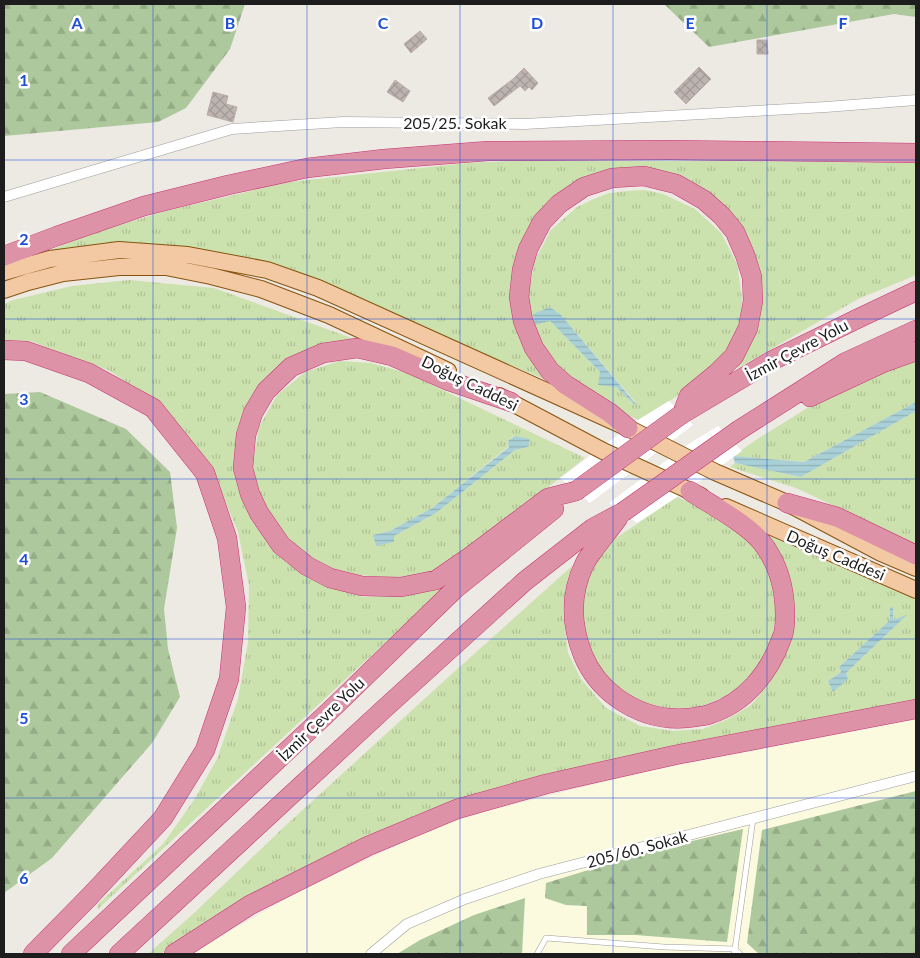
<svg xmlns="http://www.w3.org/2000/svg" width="920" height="958" viewBox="0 0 920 958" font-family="Lato,sans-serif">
  <defs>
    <pattern id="grass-tufts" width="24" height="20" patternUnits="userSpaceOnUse" patternTransform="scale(1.25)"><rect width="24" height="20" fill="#cce2ae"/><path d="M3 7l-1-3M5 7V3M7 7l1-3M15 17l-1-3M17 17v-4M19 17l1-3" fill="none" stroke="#afc195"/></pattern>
    <pattern id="forest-firs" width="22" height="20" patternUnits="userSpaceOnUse" patternTransform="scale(1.25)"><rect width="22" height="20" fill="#adc89c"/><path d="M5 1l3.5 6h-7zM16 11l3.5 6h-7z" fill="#94ab86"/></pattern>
    <pattern id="water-rules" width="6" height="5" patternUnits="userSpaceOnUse" patternTransform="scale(1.25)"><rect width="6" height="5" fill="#a8d0d6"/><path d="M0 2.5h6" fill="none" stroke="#90b2b7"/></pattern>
    <pattern id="building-cross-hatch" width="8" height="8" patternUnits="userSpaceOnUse" patternTransform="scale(1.25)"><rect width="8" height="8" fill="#bdb4b0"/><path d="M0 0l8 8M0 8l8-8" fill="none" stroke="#a29a97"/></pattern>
  </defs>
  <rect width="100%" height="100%" fill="#ede9e3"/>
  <path fill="#fbf9de" d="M916,719V954H193L233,929L300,891L436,827L487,811L643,772Z"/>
  <path fill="url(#grass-tufts)" fill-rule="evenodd" d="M508,161H727L916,163V275L858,299L738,368L736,363L754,332L738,230L646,174L554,205L513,288L551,382L436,333L225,258H31L96,232L166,211L289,182L467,163Z
    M645,190L663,194L695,209L721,233L737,264L742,298L741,315L736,333L729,350L692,387L638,420L619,411L562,374L534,331L528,296L535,260L551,230L577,207L594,199L609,193L628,191ZM561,315L636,403L635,405L600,372L550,321Z
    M129,280L214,288L368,344L317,350L246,411L252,519L287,563L326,586L363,597L410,595L456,577L98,909L97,905L163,844L194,800L217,759L238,699L248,642L249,585L238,532L217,481L156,403L110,371L30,341L4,340V304L13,300L72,286Z
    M916,359V402L804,462L733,456L759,438L825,397Z
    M340,361L371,363L407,373L585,458L472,548L422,577L400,581L372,576L335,573L302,557L258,500L253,464L259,427L277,395L305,372ZM514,436L529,439L528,447L515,450L436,513L394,536L393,542L376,546L374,535L390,531L432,508L509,446L508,441Z
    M916,411V545L796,488L730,467L735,463L801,477Z
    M677,497L701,507L728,524L754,545L771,574L777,607L772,641L756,671L732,693L701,707L667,709L634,700L608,681L589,656L579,626L589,564L610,542Z
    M762,533L916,600V703L635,755L535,777L355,842L299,872L160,954H148L193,914L284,827L444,681L572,566L567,582L563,610L568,653L581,679L606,708L640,726L673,731L703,729L728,719L751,705L771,681L787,652L793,616ZM893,608V620L906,616L846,673L848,679L828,681L841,672L839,667L890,620Z"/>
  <path fill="url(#forest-firs)" d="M4,4H245L230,49L186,108L158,122L4,136Z
    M664,4H916V17L894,14L709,47Z
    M40,392L126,429L170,472L177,528L164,609L168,649L180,697L152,743L52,858L4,893V394Z
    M916,791V954H759L747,943L762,830Z
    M743,829L727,942L635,935H587V906L566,905L545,898L546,883L654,850Z
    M525,898L522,954H397L420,940L474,915Z"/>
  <path fill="url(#water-rules)" d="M550,307L561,315L636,404L635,405L616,387L598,385L600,372L550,321L535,325L533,314Z
    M916,402V411L801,477L735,463L733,456L804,462Z
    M515,436L530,439L528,447L515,450L436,513L394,536V542L376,546L373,535L390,531L432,508L509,447L508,441Z
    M893,607V620L907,615L846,673L848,679L833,692L828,681L841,672L839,667L890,620V608Z"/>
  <path fill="#fff" d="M669,401L693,425L590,503L560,478L638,420Z
    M718,426L742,451L677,497L637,523L609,503L687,445Z"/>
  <path fill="url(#building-cross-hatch)" stroke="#bdafa7" d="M420,31L427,39L411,53L404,44Z
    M757,40H767L768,54H757Z
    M699,67L711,79L686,104L674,92Z
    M524,68L538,83L532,90L529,87L525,91L520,86L494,106L488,98L513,79Z
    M395,80L410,91L403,102L387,92Z
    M213,92L228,96L226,104L237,107L233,122L207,115Z"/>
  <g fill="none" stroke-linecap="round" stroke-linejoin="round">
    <defs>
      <path id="lane" d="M537,954L546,938L664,947L735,949L753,819
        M734,954L735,949L740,954"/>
      <path id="street" d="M4,197L232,129L343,122L525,124L826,107L916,100
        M371,954L407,924L465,899L539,874L916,776"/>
      <path id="primary" d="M4,272L50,259L119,250L188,255L267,270L318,288L628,428L715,472L787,503L881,553L916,568
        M4,290L28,282L63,273L119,267H166L211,276L261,289L329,315L448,371
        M499,396L603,451L701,496
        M726,507L916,590"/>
      <path id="highway" d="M4,256L57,236L144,206L228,185L307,168L384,159L488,151L670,150L916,153
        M4,350L26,351L89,373L153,408L205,473L227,538L236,607L229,679L205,750L163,818L90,896L33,954
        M810,397L885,362L916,351
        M511,402L449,381L392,356L357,348L323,353L291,367L266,391L253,413L246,435L243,468L250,494L259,513L281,545L307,566L330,578L362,586L401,587L436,580L471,556L548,498L576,491
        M682,414L771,361L857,319L916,291
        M628,428L610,413L566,385L550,371L534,348L523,321L519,297L522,270L528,249L542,222L559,204L584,187L612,178L644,176L676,184L704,200L722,216L735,232L745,255L752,277L753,301L748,328L734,356L717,373L689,396L682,414
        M739,430L846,362L916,330
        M787,503L837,517L916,555
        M618,518C610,529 601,540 593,551C590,555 587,559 585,563C570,593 571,625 583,655C590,672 602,687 617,698C641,715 667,722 696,717C700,716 706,716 710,714C745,703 769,673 781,640C782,637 784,633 784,630C785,625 785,619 785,615C785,589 778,564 763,544C748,524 711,505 690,491
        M71,954L338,703L455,589L554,509
        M119,954L385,708L525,581L593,528L623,512
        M174,954L250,905L368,846L457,809L546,784L675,755L916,709"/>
    </defs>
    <use href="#lane" stroke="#9e9e9e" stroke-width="6"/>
    <use href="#street" stroke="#9e9e9e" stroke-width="11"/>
    <use href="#primary" stroke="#87540f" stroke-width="18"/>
    <use href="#highway" stroke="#c63574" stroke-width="20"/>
    <use href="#lane" stroke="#fff" stroke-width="5"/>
    <use href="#street" stroke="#fff" stroke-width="10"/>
    <use href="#primary" stroke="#f2c9a3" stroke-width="16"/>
    <use href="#highway" stroke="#dd92a7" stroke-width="19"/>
    <defs>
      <path id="highway-bridge" d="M576,491L682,414
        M623,512L739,430"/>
    </defs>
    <use href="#highway-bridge" stroke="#c63574" stroke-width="20" stroke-linecap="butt"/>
    <use href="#highway-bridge" stroke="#dd92a7" stroke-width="19"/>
  </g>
  <path fill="none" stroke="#1d4ed8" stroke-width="1" stroke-opacity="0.55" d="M153,4V954M307,4V954M460,4V954M613,4V954M767,4V954M4,160H916M4,319H916M4,479H916M4,639H916M4,798H916"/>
  <g text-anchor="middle" stroke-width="5" stroke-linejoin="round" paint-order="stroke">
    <g font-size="16" fill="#1d1d1d" stroke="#fff">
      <text x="455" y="129">205/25. Sokak</text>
      <text transform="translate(797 350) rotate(-28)" y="6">İzmir Çevre Yolu</text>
      <text transform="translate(470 383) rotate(26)" y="6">Doğuş Caddesi</text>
      <text transform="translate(836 555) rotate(23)" y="6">Doğuş Caddesi</text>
      <text transform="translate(321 719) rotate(-44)" y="6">İzmir Çevre Yolu</text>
      <text transform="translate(637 849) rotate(-15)" y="6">205/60. Sokak</text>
    </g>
  </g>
  <g font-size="16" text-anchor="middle" font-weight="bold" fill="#1d4ed8" stroke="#fff" stroke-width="5" stroke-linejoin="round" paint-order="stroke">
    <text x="77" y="29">A</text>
    <text x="230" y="29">B</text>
    <text x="383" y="29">C</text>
    <text x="537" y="29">D</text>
    <text x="690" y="29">E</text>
    <text x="843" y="29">F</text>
    <text x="24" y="86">1</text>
    <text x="24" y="245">2</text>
    <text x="24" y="405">3</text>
    <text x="24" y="565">4</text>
    <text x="24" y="724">5</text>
    <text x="24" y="884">6</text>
  </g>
  <rect width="920" height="958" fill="none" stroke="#1d1d1d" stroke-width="10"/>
</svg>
